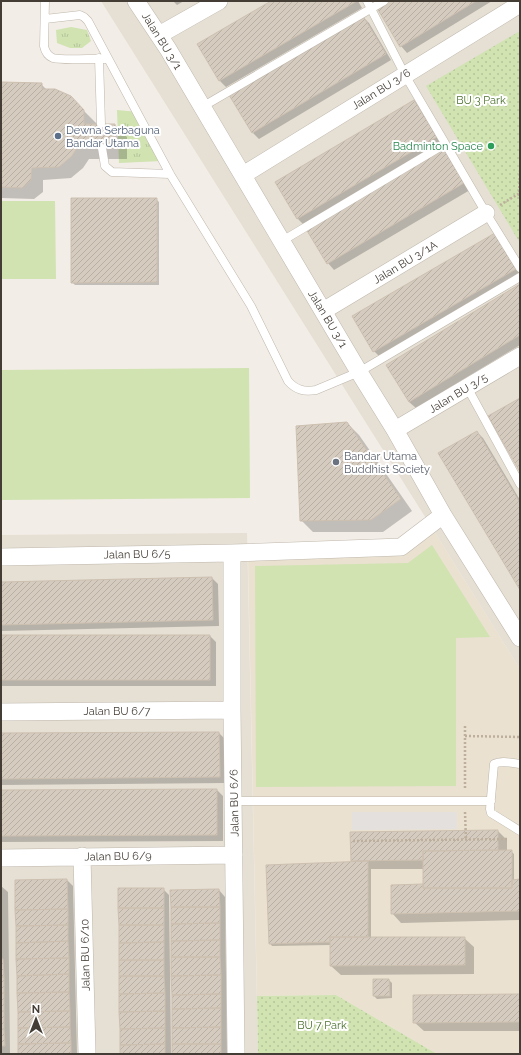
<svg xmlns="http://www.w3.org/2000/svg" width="521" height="1055" viewBox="0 0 521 1055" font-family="Raleway,sans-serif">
  <defs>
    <pattern id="grass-tufts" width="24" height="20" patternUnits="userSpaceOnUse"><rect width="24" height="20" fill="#d0e3b1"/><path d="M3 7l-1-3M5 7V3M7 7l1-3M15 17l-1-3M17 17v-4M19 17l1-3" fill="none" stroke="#b4c499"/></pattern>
    <pattern id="park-dots" width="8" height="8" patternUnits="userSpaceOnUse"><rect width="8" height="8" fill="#d0e3b1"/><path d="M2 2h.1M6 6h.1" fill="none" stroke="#b4c499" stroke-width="1.8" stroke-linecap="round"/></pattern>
    <pattern id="building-hatch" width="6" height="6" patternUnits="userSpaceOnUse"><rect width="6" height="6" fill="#d5cbbf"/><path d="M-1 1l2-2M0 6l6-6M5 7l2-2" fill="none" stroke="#b8afa5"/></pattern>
  </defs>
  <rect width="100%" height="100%" fill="#f2ede6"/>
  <path fill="#e5dfd4" d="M101,1H520V669L434,531Z
    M247,533L258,1054H1V535Z"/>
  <path fill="#eae1d1" d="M434,531L520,669V1054H437L336,995L257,996L248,559L403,554Z"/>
  <path fill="url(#grass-tufts)" d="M71,27L87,30L91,41L82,48H70L57,43L56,30Z
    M117,110L139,112L162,161L119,163Z"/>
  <path fill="url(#park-dots)" d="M520,31V243L426,86Z
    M336,995L437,1054H258L257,996Z"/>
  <path fill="#d0e3b1" d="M1,201H55L56,279H1Z
    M249,368L250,498L1,500V370Z
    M432,545L490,637L456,638V786L256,787L255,566L408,563Z"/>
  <path fill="#e3e0de" d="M352,812H457V829L352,830Z"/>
  <path fill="#0003" d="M173,1H184L177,5Z
    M273,1H358L362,8L226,87L220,81L199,44Z
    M390,1H492L407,53L401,46L378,9Z
    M363,17L369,23L391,60L259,139L253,133Z
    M1,83L41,84L47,90L70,97L96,123V125H115L127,137V159H89L83,168L71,178L43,180V192L34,199L1,198Z
    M414,101L420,107L442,144L304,225L298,219L276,182Z
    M443,149L449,155L470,190L334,270L328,263Z
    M156,199L159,202V285H75L72,282Z
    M501,240L520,273L380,357L374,351Z
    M520,285V345L416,408L409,402Z
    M347,423L359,435L412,511L383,532H313L301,520Z
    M477,432L483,438L520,500V588Z
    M212,578L218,584L219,626L1,631V583Z
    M1,636H210L216,642V686H1Z
    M219,733L225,739L226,783L1,785V734Z
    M217,790L223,796V841L1,842V791Z
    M498,831L507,840V851H511L514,854V881L520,880V920L401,923L392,913L424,885V869H371V938H464L474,947V974L341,975L331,966V945L272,946L270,943L354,862L352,860Z
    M67,880L73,886L77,1054H19Z
    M1,886L8,892L10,1054H1Z
    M163,889L169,895L171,1054H121Z
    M219,890L225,897L227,1054H173Z
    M389,980L392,983V998L377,999L374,996Z
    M520,995V1031H424L414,1022Z"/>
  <path fill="url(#building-hatch)" stroke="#cdc0b0" d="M271,1H357L219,81L197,44Z
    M388,1H476L400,47L377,8Z
    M363,16L386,54L252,133L229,95Z
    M1,82L42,83V89H55L71,96L84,110V124H115V148H77L72,156L59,167L32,168L31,180L22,188L1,187Z
    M414,100L437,137L297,219L275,182Z
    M443,148L464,183L327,264L306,229Z
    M71,198H157V282L71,283Z
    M495,233L516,269L373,352L352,316Z
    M520,284V335L409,402L386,365Z
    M520,398V472L488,416Z
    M347,422L401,499L371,520L300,521L296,426Z
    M477,431L520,503V590L438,453Z
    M212,577L213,620L1,625V582Z
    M1,635H210V680H1Z
    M219,732L220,777L1,779V733Z
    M217,789V835L1,836V790Z
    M498,830V850L423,851V860L351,861L350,832Z
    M512,850V888H423V851Z
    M368,861V937H330V942L269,944L266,865Z
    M67,879L68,909L15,910V880Z
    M520,879V911L391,914V885L423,884V888H512V880Z
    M118,888H164V908H118Z
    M219,889L220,907H171L170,890Z
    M171,907H220V923L171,924Z
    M118,908H164V925H119Z
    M68,909V925L16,926L15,910Z
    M220,923V940L171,941V924Z
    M68,925V941L16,943V926Z
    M119,925H164V942L119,943Z
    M330,937H465V965L330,966Z
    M220,940V957H171V941Z
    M68,941L69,958L16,959V943Z
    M164,942V960H119V943Z
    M171,957H220L221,975L171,976Z
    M69,958V974L17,976L16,959Z
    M1,959H3L4,977H1Z
    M119,960H164V976H119Z
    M69,974V992L17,993V976Z
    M221,975V994L172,995L171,976Z
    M119,976H164L165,993L119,994Z
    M1,977H4V993H1Z
    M373,979H389L390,996H373Z
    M69,992L70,1011L18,1012L17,993Z
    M1,993H4V1011H1Z
    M165,993V1011L119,1012V994Z
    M221,994V1008L172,1009V995Z
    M520,994V1022L413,1023V995Z
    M221,1008V1027L172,1028V1009Z
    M1,1011H4V1029H1Z
    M70,1011V1027L18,1028V1012Z
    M165,1011V1028L120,1029L119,1012Z
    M70,1027L71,1043L18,1044V1028Z
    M221,1027V1044H172V1028Z
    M165,1028V1044L120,1045V1029Z
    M1,1029H4L5,1046H1Z
    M71,1043V1054H18V1044Z
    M165,1044V1054H120V1045Z
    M172,1044H221V1054H172Z"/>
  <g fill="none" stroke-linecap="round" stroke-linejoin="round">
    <defs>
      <path id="lane" d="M45,1L44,46C45,51 48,56 53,58C63,61 96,58 108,59
        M367,1L405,75L486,213L520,268
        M45,19L80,15L84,17L88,21L170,174L251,306L288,381C296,390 304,392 316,390L359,372L520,277
        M99,58L101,124
        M202,107L384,1
        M102,148L105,166L112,172L170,174
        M282,241L445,144
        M467,387L520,484
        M520,764C512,763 501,760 494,764L490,809L491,813L520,831
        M234,801H491"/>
      <path id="street" d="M136,1L168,49L359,372L395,430L443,515L520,638
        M159,35L219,1
        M243,175L520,4
        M323,311L486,213
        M395,430L520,356
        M232,553V710L236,1054
        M1,557L232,553L401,547L443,515
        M1,712L232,710
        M82,856L87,1054
        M1,858L234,855"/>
    </defs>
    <use href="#lane" stroke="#bfb7ac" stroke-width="9"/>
    <use href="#street" stroke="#bfb7ac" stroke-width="18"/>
    <path stroke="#bdaf9b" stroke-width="2.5" stroke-dasharray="2 2" stroke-linecap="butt" d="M520,170L519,194L520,196
      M500,205L520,193
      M465,726V789
      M465,736L520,737
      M465,812L466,840
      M353,841L508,839"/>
    <use href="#lane" stroke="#fff" stroke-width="8"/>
    <use href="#street" stroke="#fff" stroke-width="17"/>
  </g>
  <circle fill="#5c6f8a" stroke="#fff" stroke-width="1.5" cx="58" cy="136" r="4"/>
  <circle fill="#2e9e5b" stroke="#fff" stroke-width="1.5" cx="491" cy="146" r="4"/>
  <circle fill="#6b7280" stroke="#fff" stroke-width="1.5" cx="336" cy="462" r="4"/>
  <g text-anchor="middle" stroke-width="4" stroke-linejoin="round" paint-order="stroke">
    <g font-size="11" fill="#443d36" stroke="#fff">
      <text transform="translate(162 41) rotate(58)" y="4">Jalan BU 3/1</text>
      <text transform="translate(381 89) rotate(-32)" y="4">Jalan BU 3/6</text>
      <text transform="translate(405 262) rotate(-31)" y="4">Jalan BU 3/1A</text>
      <text transform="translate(328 319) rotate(59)" y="4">Jalan BU 3/1</text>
      <text transform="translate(458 393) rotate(-31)" y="4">Jalan BU 3/5</text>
      <text transform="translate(137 554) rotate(-1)" y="4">Jalan BU 6/5</text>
      <text x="117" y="715">Jalan BU 6/7</text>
      <text transform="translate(234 803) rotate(-91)" y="4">Jalan BU 6/6</text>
      <text transform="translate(118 856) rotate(-1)" y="4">Jalan BU 6/9</text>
      <text transform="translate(85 955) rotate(-91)" y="4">Jalan BU 6/10</text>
    </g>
    <g font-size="11" fill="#4b712d" stroke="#fff">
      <text x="481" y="104">BU 3 Park</text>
      <text x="322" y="1029">BU 7 Park</text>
    </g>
    <g font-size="11" fill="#4e5e75" stroke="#fff" text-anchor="start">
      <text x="66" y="134">Dewna Serbaguna<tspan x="66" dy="13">Bandar Utama</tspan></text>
    </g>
    <g font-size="11" fill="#27864d" stroke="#fff" text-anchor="end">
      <text x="483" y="150">Badminton Space</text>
    </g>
    <g font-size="11" fill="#5b616d" stroke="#fff" text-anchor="start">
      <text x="344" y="460">Bandar Utama<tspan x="344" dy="13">Buddhist Society</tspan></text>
    </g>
  </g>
  <rect width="521" height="1055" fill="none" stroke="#443d36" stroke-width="4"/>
  <g transform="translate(36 1019)" stroke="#ffffff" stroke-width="3" paint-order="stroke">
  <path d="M0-3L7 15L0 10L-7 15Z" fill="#443d36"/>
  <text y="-6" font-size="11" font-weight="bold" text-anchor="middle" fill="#443d36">N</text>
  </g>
</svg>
